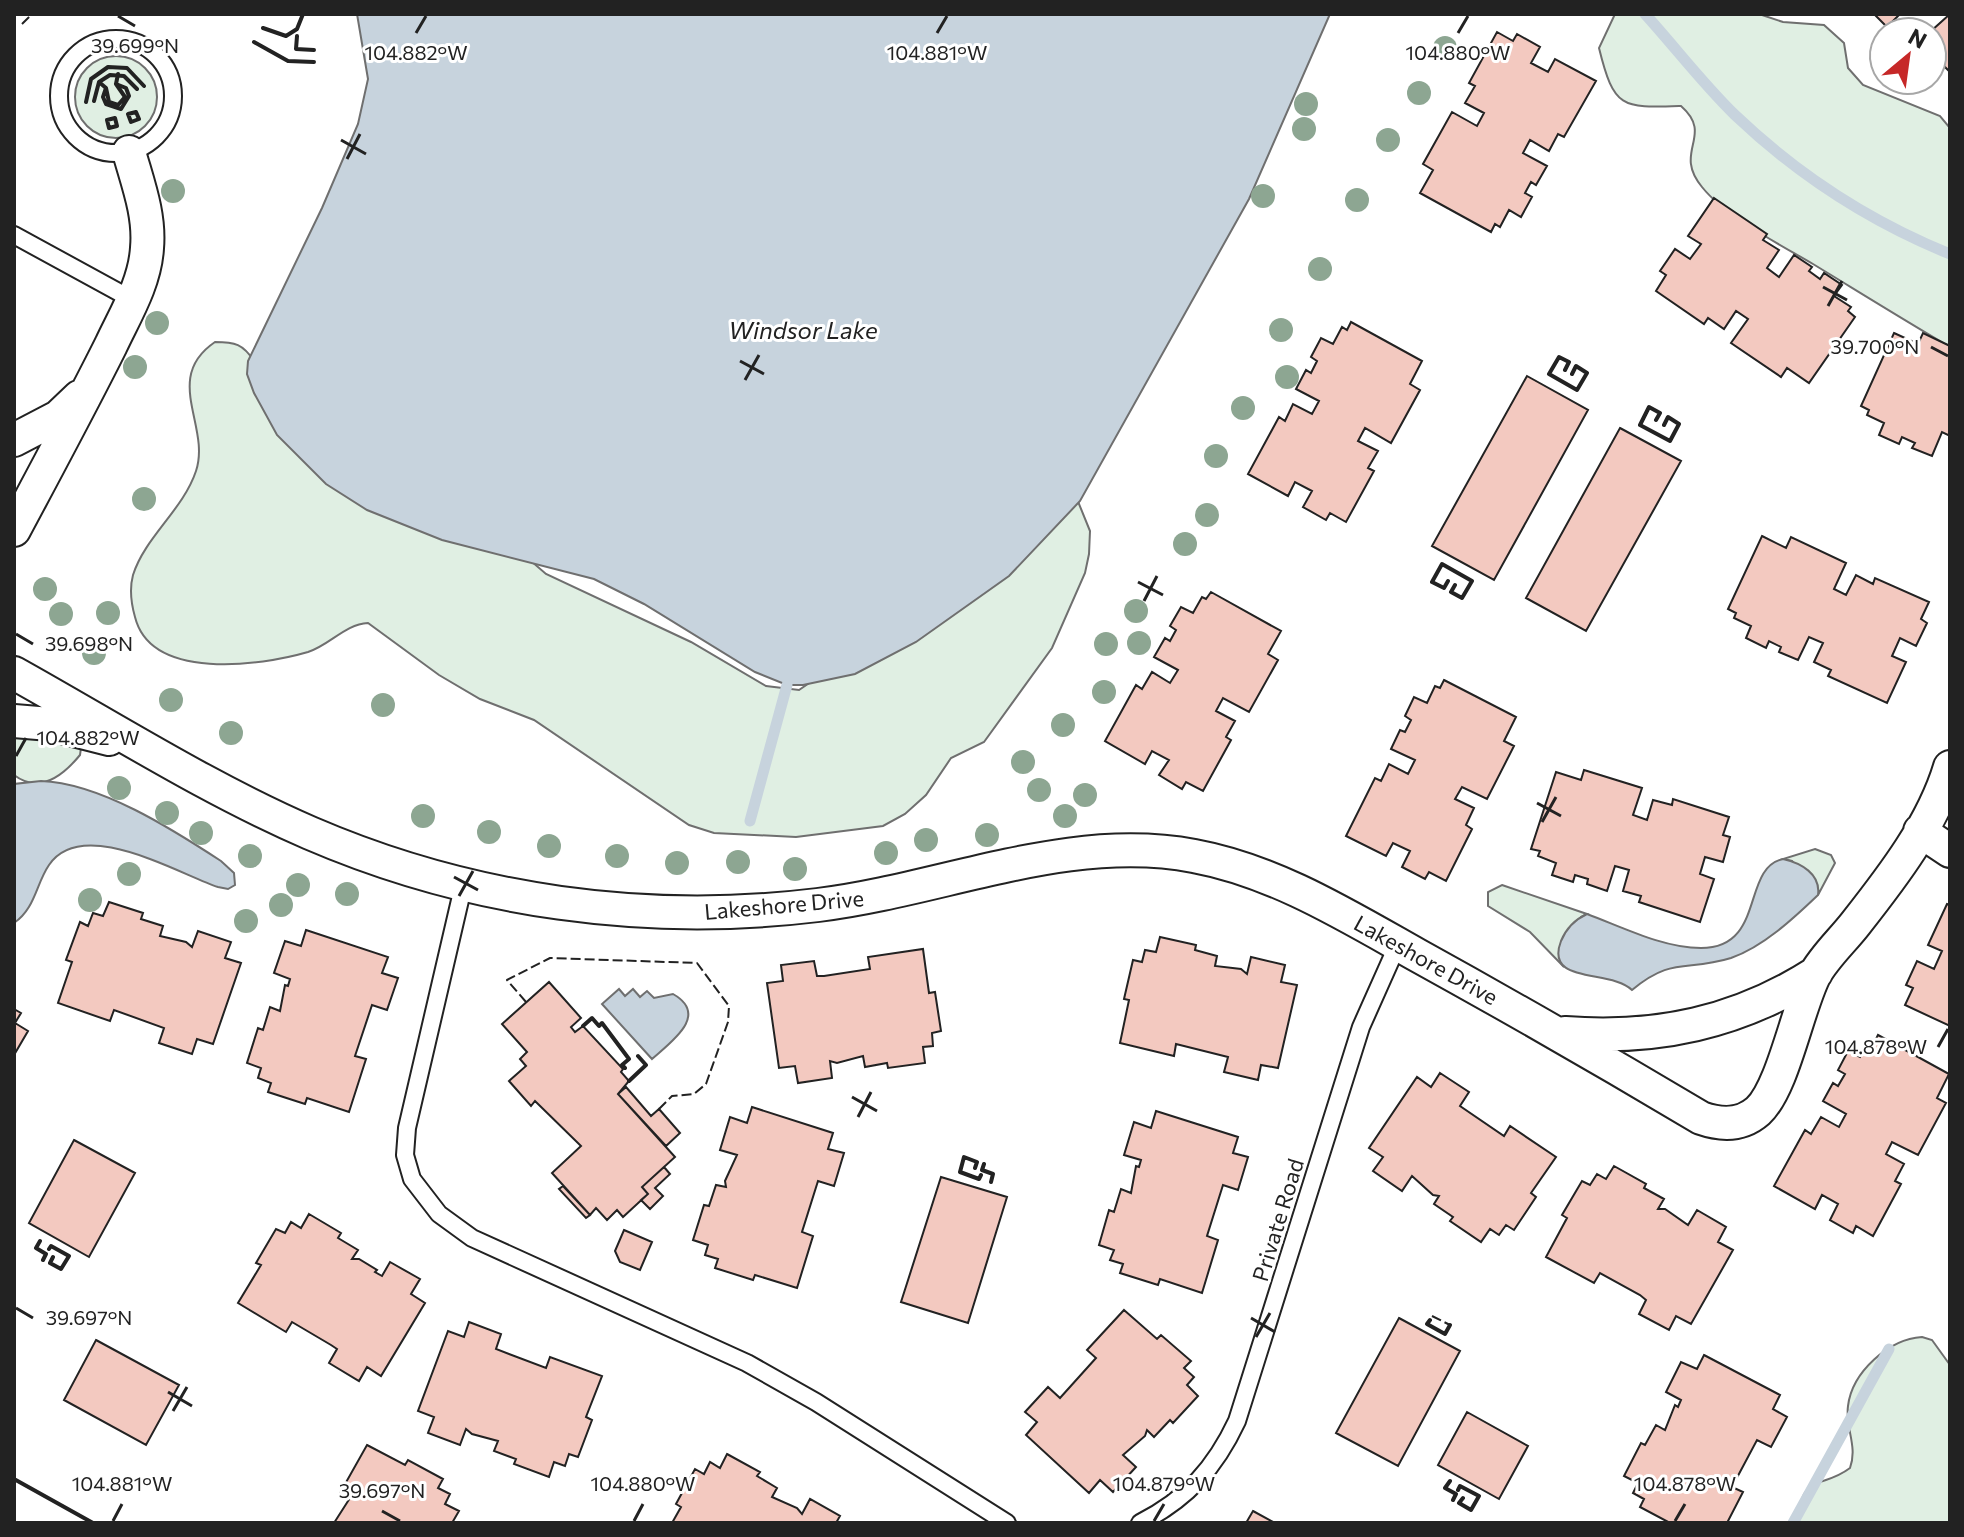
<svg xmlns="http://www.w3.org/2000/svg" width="1964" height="1537" font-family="Commissioner,sans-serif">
<rect width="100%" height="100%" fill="#fff"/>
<path fill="#e0efe3" stroke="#6f6f6f" stroke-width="2" d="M1615,14H1759L1783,22L1824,25L1844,43L1848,68L1863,85L1940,116L1950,128V347C1904,320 1859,292 1813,264C1779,244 1726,217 1702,187C1672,151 1715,136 1681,106C1622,108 1614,109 1599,48Z
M75 97a41 41 0 1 1 82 0a41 41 0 1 1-82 0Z
M215,342C235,342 243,344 254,361L516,548L546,574L691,642L766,686L799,690L1077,499L1090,531L1089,554L1085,573L1052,648L984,742L951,758L926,795L905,814L883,826L796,837L714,833L689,825L534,720L480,699L439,675L368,623C345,624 330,645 308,652C260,666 151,681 135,617C131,603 129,590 133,575C145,537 183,510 196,471C211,426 162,378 215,342Z
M14,723L48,742L73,741L81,748L80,755C62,777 39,794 14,775Z
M1815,849L1831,855L1835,863L1818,895L1819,891L1792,861L1783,859Z
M1502,885L1587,914L1581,917L1559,952L1564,967L1530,932L1488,906V892Z
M1922,1337L1932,1340L1950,1365V1523H1797C1802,1471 1821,1490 1850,1468C1858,1446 1845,1428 1848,1406C1852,1372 1889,1339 1922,1337Z"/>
<path fill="#c7d3dd" stroke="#6f6f6f" stroke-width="2" d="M357,14H1330L1249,199L1080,501L1009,576L916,642L855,674L803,685H787L755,672L644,604L594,579L442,540L367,510L326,484L277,435L254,393L247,374L248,361L322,208L358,124L368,79Z
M41,781C100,783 172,829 221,861L234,873L235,885L228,889L218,887C177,873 82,816 49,865C36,884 35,909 14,923V784Z
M1783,859C1801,863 1821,874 1818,895C1794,918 1763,947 1731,958C1686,972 1673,956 1632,990C1611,969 1544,985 1561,941C1566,929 1576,919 1587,914C1622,927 1663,948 1701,948C1766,948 1741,868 1783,859Z
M619,989L625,996L633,989L640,997L647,991L654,998L673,994C710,1015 671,1042 652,1059L602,1004Z"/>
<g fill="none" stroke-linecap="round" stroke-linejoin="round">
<path stroke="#c7d3dd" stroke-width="11" d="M1645,14C1675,47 1703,84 1735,115C1797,174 1871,222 1950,254
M750,821L787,685
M1793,1523L1889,1349"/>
</g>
<path fill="#f3c9c0" stroke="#222" stroke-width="2" d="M1874,14H1900L1887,27Z
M1950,14V70L1949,71L1932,54L1930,32Z
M1497,32L1513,41L1517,34L1540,47L1531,63L1548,72L1555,59L1596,81L1564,137L1558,134L1549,151L1530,140L1523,153L1547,166L1536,185L1531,182L1525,193L1532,197L1521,217L1509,210L1500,227L1495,224L1491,232L1420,193L1433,170L1423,164L1452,112L1477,126L1484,113L1465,103L1475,86L1469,83Z
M1714,198L1767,234L1763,240L1779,250L1767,268L1779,277L1794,255L1812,267L1809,271L1820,279L1824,273L1842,285L1834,296L1851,307L1848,311L1855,317L1809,383L1787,368L1781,377L1731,343L1748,319L1736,311L1724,329L1708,318L1704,324L1656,291L1666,275L1660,271L1675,249L1690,259L1701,244L1688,236Z
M1351,322L1422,361L1410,384L1420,390L1391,443L1365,428L1358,441L1378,451L1368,468L1374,471L1346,522L1330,513L1326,520L1303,507L1312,491L1295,482L1288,496L1248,474L1279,417L1285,421L1293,404L1312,414L1319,401L1296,389L1306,370L1311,373L1317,361L1311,357L1321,338L1333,344L1342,327L1347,330Z
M1894,333L1918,344L1923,333L1950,346V436L1942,432L1932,456L1912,448L1915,443L1902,437L1899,444L1879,435L1884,423L1867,415L1869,410L1861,406Z
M1527,376L1588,410L1494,580L1432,546Z
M1620,428L1681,461L1586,631L1526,598Z
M1762,536L1786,548L1791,537L1846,563L1834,589L1846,595L1856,575L1873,584L1875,578L1929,602L1921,619L1927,623L1916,646L1900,638L1892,656L1906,662L1887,703L1828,676L1831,670L1814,662L1823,643L1809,637L1798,660L1779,652L1781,647L1769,641L1766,648L1746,638L1751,626L1734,618L1736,613L1728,609Z
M1211,592L1281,631L1268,654L1278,660L1249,712L1223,698L1216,711L1235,721L1226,737L1231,740L1203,791L1186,782L1182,789L1159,775L1169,760L1152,751L1145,764L1105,741L1136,685L1142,689L1152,672L1170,683L1178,670L1154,657L1165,638L1170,641L1176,630L1170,626L1181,607L1193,613L1202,597L1206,599Z
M1444,680L1516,717L1504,741L1514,746L1487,799L1462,787L1455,799L1474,808L1466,825L1472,829L1446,881L1429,872L1425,879L1402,867L1410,851L1393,843L1386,856L1346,836L1375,778L1381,781L1389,764L1408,774L1415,760L1391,749L1400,730L1405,732L1411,720L1405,716L1414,697L1427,703L1435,686L1440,688Z
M1584,770L1642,788L1633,815L1647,820L1653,800L1672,805L1673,799L1729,817L1723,835L1730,837L1723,862L1705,857L1700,874L1714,879L1700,922L1639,902L1641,896L1623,891L1629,870L1615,866L1607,891L1587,884L1588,879L1575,875L1573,882L1552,875L1556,863L1538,856L1540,851L1531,849L1556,772L1581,780Z
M109,902L143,913L141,919L163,926L160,936L186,942L192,947L198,931L231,942L225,958L241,963L213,1044L197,1039L192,1054L159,1043L164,1028L114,1010L110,1021L58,1003L72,962L66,960L80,922L88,926L93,913L103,916Z
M1947,904L1950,905V1026L1905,1005L1913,988L1906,985L1917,961L1934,969L1942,951L1928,945Z
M306,930L388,957L382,973L398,978L387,1010L372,1005L355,1056L366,1059L349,1112L307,1098L305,1104L268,1092L271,1083L258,1078L261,1068L247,1063L258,1028L263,1030L270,1007L280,1011L285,985L288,986L290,979L274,973L285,941L301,946Z
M1160,937L1196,945L1195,950L1217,956L1215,966L1241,969L1247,974L1251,957L1285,965L1281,982L1297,985L1278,1068L1261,1065L1258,1080L1224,1072L1228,1057L1176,1044L1174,1056L1120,1043L1129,1000L1124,999L1133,960L1142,962L1145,950L1156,952Z
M923,949L929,993L935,992L941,1031L932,1033L933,1046L923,1047L925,1063L888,1068L887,1063L865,1067L863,1056L837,1063L830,1061L832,1078L798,1083L795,1066L779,1068L767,983L783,981L781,965L814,961L817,976H824L870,969L868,957Z
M549,982L581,1018L571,1027L575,1032L583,1026L623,1069L621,1072L629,1081L618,1094L675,1157L642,1187L648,1194L623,1217L617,1210L607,1220L596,1208L590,1215L552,1173L581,1146L535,1101L531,1106L509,1081L526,1066L520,1059L527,1052L502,1024Z
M14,1009L21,1013L15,1023L28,1031L14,1055Z
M1878,1035L1949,1074L1937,1098L1946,1103L1918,1155L1892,1142L1886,1154L1904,1164L1895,1181L1901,1184L1873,1236L1856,1226L1853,1233L1830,1220L1838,1204L1822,1195L1815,1209L1774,1186L1805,1130L1811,1134L1821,1117L1839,1127L1846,1114L1823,1101L1833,1083L1838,1086L1845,1074L1838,1070L1848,1051L1860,1057L1870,1040L1874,1043Z
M1440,1073L1469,1092L1460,1106L1504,1136L1510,1126L1556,1157L1531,1193L1536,1197L1514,1230L1506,1225L1499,1235L1490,1229L1481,1242L1450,1221L1453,1217L1434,1204L1439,1196L1433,1195L1412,1176L1402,1191L1373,1171L1383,1157L1369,1148L1417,1077L1431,1087Z
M626,1087L651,1116L659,1109L680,1133L666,1146L618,1094Z
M752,1107L833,1133L828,1149L844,1153L834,1186L818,1181L802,1232L813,1236L797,1288L755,1275L753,1280L715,1268L718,1259L705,1255L708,1245L693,1240L704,1205L709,1206L716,1185L726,1187L725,1181L737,1155L720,1150L730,1117L747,1123Z
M1156,1111L1238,1137L1233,1153L1248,1157L1238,1190L1223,1185L1207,1236L1218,1240L1202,1293L1160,1279L1158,1285L1120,1273L1123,1264L1110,1260L1114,1250L1099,1245L1109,1210L1114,1212L1121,1189L1131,1193L1136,1166L1139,1167L1141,1160L1124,1155L1134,1122L1151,1128Z
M74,1140L135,1173L89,1257L29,1223Z
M1614,1166L1646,1184L1644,1188L1664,1199L1658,1209H1665L1688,1225L1697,1210L1726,1227L1718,1242L1733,1250L1691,1324L1676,1316L1669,1330L1639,1314L1646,1300L1640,1295L1600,1273L1594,1283L1546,1257L1567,1218L1562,1215L1582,1181L1590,1185L1597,1174L1606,1179Z
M664,1167L670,1174L655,1188L663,1196L650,1209L641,1200L648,1194L642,1187Z
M941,1177L1007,1197L968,1323L901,1302Z
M563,1186L590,1215L586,1218L559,1189Z
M309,1214L341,1233L338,1238L358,1250L352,1259H359L377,1270L375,1272L382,1276L390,1262L420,1279L411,1294L425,1303L381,1376L367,1367L359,1381L329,1363L337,1349L331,1345L292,1322L286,1332L238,1303L261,1265L256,1263L276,1229L285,1233L291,1222L301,1228Z
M624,1230L652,1242L640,1270L620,1262L615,1251Z
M1124,1310L1157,1339L1161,1335L1191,1361L1184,1368L1194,1377L1187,1385L1198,1396L1173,1423L1170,1420L1154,1437L1147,1430L1145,1436L1123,1455L1136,1467L1113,1492L1100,1480L1089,1493L1026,1435L1037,1422L1025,1412L1048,1387L1060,1398L1096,1358L1087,1350Z
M1399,1318L1460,1351L1398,1466L1336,1433Z
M469,1322L501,1334L496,1349L546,1368L550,1357L602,1376L586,1417L592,1420L578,1457L569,1454L565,1466L554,1462L549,1477L514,1464L516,1459L494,1451L498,1441L472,1434L466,1429L460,1445L428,1433L434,1417L418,1411L448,1331L464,1337Z
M96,1340L179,1385L146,1445L64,1400Z
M1704,1355L1780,1395L1773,1409L1787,1417L1771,1447L1757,1440L1732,1487L1743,1492L1727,1523H1670L1640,1507L1644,1499L1633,1493L1638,1483L1624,1476L1641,1443L1645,1445L1656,1425L1665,1430L1675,1405L1678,1407L1681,1400L1666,1392L1681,1362L1697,1369Z
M1467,1412L1528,1446L1499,1499L1438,1465Z
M367,1445L405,1465L408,1460L443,1479L438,1488L450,1494L445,1504L459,1511L452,1523H334L350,1498L340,1493Z
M727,1454L760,1472L757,1476L777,1488L772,1497L797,1508L802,1514L810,1499L840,1516L836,1523H672L681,1507L676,1504L695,1469L704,1474L710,1462L720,1468Z
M1253,1511L1275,1523H1246Z"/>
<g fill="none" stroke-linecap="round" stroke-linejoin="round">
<defs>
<path id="service" d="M59 96a57 57 0 1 1 114 0a57 57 0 1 1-114 0Z
M14,235L133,300
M464,883L407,1128L405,1155L412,1179L439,1214L472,1238L747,1363L816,1402L1007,1523
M1140,1523C1187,1499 1215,1468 1237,1421L1361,1027L1398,944"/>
<path id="minor" d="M14,440L58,417L79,397
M14,530C47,468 80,407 111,345C125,315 145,283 147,248C150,215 138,184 129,152
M14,673C111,727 208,789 310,833C470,902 646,926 818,905C942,890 1068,832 1194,856C1275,871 1346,915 1417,955C1513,1008 1607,1062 1701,1118C1721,1125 1741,1126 1758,1111C1783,1088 1797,1010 1814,976C1824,957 1843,940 1856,923C1893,876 1933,824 1950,767
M14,721L50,724L109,739
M1920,831L1950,851
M1565,1033C1656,1040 1738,1023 1816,973"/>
</defs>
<use href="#service" stroke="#222" stroke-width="20"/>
<use href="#minor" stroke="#222" stroke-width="36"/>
<use href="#service" stroke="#fff" stroke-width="16"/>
<use href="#minor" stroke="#fff" stroke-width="32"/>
<path stroke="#222" stroke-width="2" stroke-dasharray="10 4" stroke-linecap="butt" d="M22,24L32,14
M526,1002L507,980L550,958L697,963L729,1006L728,1022L706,1084L694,1094L672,1096L659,1109
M1432,1316L1450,1325"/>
<path stroke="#222" stroke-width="4" d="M263,28L286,36L297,29L303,14
M297,36L296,49L314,50
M254,42L288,61L314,62
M99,82L106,88L103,97L106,104L121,109L129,96L126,88L116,84L118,74
M106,88L109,102L118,105L125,97L116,84
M94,101L99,82L110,75L124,76L137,89
M86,102L91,79L108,67L127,68L144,86
M136,112L139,119L131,122L128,114Z
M115,118L117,126L109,128L107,120Z
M1565,370L1569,362L1559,357L1549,374L1577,390L1587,373L1576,366L1572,374
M1656,420L1660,413L1649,407L1640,425L1670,441L1679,424L1668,417L1664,425
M1448,581L1444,588L1432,582L1442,564L1472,581L1462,598L1451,592L1455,585
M583,1026L592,1018L599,1026L602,1023L629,1059L622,1065L625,1068
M629,1081L646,1065L638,1056
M984,1164L982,1170L993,1174L991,1182
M975,1168L977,1162L964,1157L960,1172L979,1179L981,1175
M40,1241L36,1248L46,1254L43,1260
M49,1249L51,1246L69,1256L61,1269L50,1263L53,1257
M1430,1320L1427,1324L1445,1334L1450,1325
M14,1479L93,1523
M1450,1481L1445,1488L1456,1494L1453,1500
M1458,1490L1460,1486L1479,1496L1471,1510L1459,1503L1463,1498"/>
</g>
<g fill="#8da692">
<circle cx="1445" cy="48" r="12"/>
<circle cx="1419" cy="93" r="12"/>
<circle cx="1306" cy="104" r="12"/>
<circle cx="1304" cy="129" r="12"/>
<circle cx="1388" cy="140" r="12"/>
<circle cx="173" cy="191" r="12"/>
<circle cx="1263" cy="196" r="12"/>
<circle cx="1357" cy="200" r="12"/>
<circle cx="1320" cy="269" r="12"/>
<circle cx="157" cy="323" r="12"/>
<circle cx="1281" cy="330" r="12"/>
<circle cx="135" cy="367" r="12"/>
<circle cx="1287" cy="377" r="12"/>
<circle cx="1243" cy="408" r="12"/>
<circle cx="1216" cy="456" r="12"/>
<circle cx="144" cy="499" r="12"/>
<circle cx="1207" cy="515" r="12"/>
<circle cx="1185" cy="544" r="12"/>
<circle cx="45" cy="589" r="12"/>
<circle cx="1136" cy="611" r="12"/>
<circle cx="108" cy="613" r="12"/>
<circle cx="61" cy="614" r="12"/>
<circle cx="1139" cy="643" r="12"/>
<circle cx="1106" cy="644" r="12"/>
<circle cx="94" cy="653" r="12"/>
<circle cx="1104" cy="692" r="12"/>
<circle cx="171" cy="700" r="12"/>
<circle cx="383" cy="705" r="12"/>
<circle cx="1063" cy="725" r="12"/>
<circle cx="231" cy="733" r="12"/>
<circle cx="1023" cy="762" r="12"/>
<circle cx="119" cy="788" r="12"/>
<circle cx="1039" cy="790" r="12"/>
<circle cx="1085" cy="795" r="12"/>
<circle cx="167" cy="813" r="12"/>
<circle cx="423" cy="816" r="12"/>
<circle cx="1065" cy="816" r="12"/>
<circle cx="489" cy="832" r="12"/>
<circle cx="201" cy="833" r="12"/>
<circle cx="987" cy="835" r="12"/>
<circle cx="926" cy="840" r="12"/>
<circle cx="549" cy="846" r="12"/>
<circle cx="886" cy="853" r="12"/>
<circle cx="250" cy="856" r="12"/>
<circle cx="617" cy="856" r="12"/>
<circle cx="738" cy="862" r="12"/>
<circle cx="677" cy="863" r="12"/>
<circle cx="795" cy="869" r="12"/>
<circle cx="129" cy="874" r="12"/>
<circle cx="298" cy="885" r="12"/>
<circle cx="347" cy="894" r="12"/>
<circle cx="90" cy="900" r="12"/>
<circle cx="281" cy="905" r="12"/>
<circle cx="246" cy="921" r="12"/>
</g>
<path fill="none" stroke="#222" stroke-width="3" d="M118,16L135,26M416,33L426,16M937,33L947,16M1458,33L1468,16M341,140L366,154M347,159L360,134M1823,287L1847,300M1828,306L1842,281M1931,347L1948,356M740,361L764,374M745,380L759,355M1138,582L1163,595M1144,601L1157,576M16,634L33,644M16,756L26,738M1537,803L1561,816M1542,822L1556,797M454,877L478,890M459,896L473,871M1938,1047L1948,1029M852,1097L877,1111M858,1117L871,1092M16,1308L33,1318M1251,1318L1275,1332M1256,1337L1270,1313M168,1392L192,1406M173,1411L187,1387M382,1511L400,1521M113,1521L122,1504M634,1521L643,1504M1154,1521L1164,1504M1675,1521L1685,1504"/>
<g text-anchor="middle" stroke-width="6" stroke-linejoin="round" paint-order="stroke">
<g font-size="22" fill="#222" stroke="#fff">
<text transform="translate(784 905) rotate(-5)" y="8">Lakeshore Drive</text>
<text transform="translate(1426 960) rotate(29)" y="8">Lakeshore Drive</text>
<text transform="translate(1278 1220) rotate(-73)" y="8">Private Road</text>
</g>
<g font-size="24" font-style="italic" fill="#222" stroke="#fff">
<text x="803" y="339">Windsor Lake</text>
</g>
</g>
<g font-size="20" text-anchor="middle" fill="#222" stroke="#fff" stroke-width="6" stroke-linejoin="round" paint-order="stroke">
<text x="135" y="53">39.699°N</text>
<text x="416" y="60">104.882°W</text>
<text x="937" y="60">104.881°W</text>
<text x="1458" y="60">104.880°W</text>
<text x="1875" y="354">39.700°N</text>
<text x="89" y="651">39.698°N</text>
<text x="88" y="745">104.882°W</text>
<text x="1876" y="1054">104.878°W</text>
<text x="89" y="1325">39.697°N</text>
<text x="122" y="1491">104.881°W</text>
<text x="643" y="1491">104.880°W</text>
<text x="1164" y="1491">104.879°W</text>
<text x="1685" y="1491">104.878°W</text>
<text x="382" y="1498">39.697°N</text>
</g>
<rect width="1964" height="1537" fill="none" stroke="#222222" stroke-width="32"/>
<g transform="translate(1908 56) rotate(29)"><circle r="38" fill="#ffffff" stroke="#a7a7a7" stroke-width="2"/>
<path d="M0-6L14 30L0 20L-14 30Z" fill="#c62828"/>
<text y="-12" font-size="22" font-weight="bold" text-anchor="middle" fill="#222222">N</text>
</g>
</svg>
